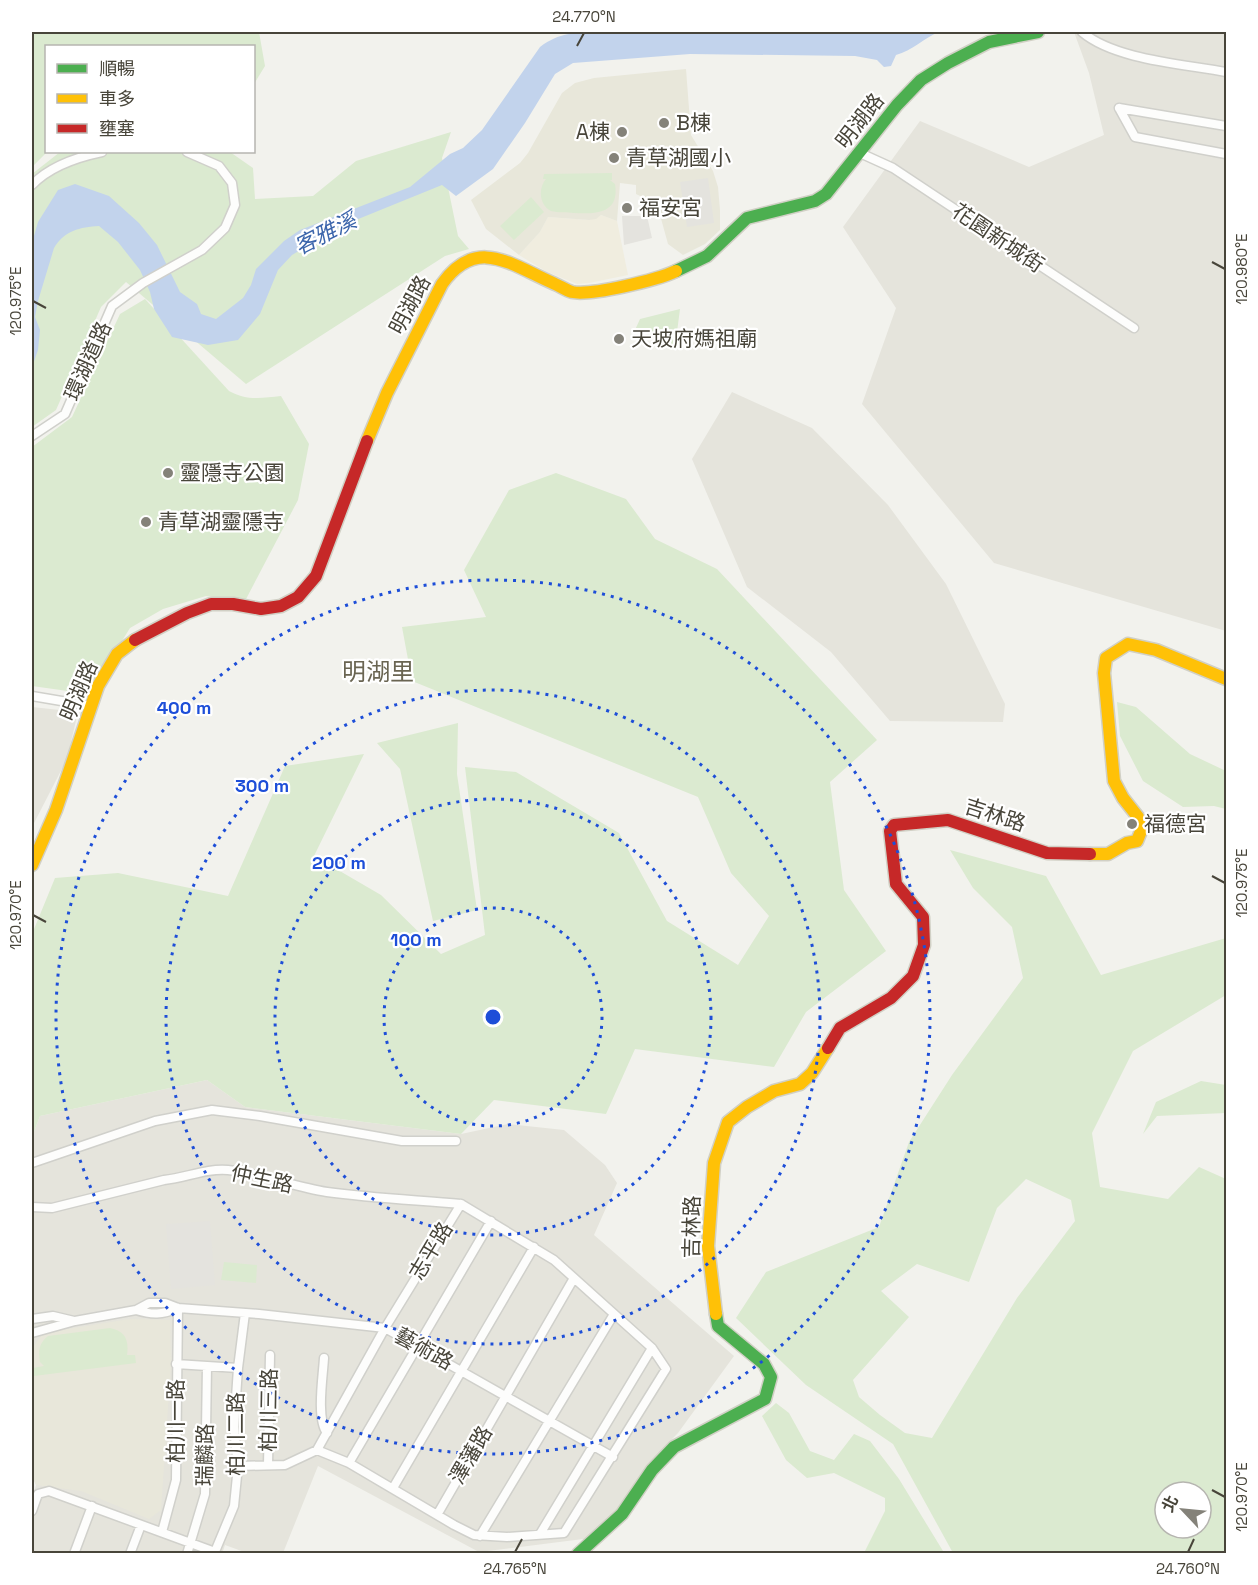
<svg xmlns="http://www.w3.org/2000/svg" width="1258" height="1585" font-family="'Space Grotesk','Noto Sans TC',sans-serif">
<rect width="100%" height="100%" fill="#f2f2ed"/>
<path fill="#e5e4dc" d="M1074,32H1226V631L994,563L862,404L896,308L843,227L920,121L1029,167L1104,135L1089,73Z
M732,392L812,428L888,505L946,584L1005,704L1003,722L890,721L831,652L747,587L692,459Z
M32,707L78,712L67,759L32,827Z
M207,1080L245,1107L461,1134L508,1124L564,1130L605,1165L617,1183L594,1235L734,1356L678,1433L648,1464L617,1510L591,1538L479,1552L318,1466L283,1553H247L225,1545L222,1554L32,1553V1499L36,1485L32,1476V1358L34,1347L32,1344V1137L40,1116Z"/>
<path fill="#f0eddf" d="M601,215L617,221L628,275L589,283L577,284L547,272L519,255L540,232L548,217L589,220Z"/>
<path fill="#e8e7da" d="M686,69L691,135L713,171L718,187L720,210V230L705,244L683,255L668,244L657,204L636,194V185L620,183L617,221L601,215L596,219L589,220L548,217L540,232L519,255L486,229L471,200L520,163L528,153L562,93L575,83L594,78Z
M130,1319L170,1320L171,1363L161,1510L149,1519L81,1491L36,1485L32,1476V1358L34,1346L43,1333Z"/>
<path fill="#dbead0" fill-rule="evenodd" d="M32,32H259L265,66L254,84V46H46L47,152L32,167Z
M451,132L442,158L458,236L469,249L445,256L246,384L126,282L101,307L56,410L32,427V174L60,152H230L253,168L255,199L313,196L356,161Z
M612,173V180H610L615,184C620,214 595,214 574,213C567,212 558,213 551,211C539,205 538,188 546,179H543L544,174Z
M531,197L544,212L514,240L500,226Z
M145,299L229,391C247,401 262,398 281,396L309,444L298,500L245,601L206,596L163,609L130,628L89,694L32,686V447L72,417L120,314Z
M680,309L677,332L673,345L635,330L640,319Z
M556,473L626,499L655,539L717,569L877,740L830,782L844,890L886,951L806,1012L774,1067L635,1049L606,1114L494,1100L461,1134L245,1107L207,1080L40,1116L32,1137V934L55,878L118,873L228,896L285,766L364,754L314,856L381,895L441,954L485,935L465,767L516,772L619,833L667,921L738,965L769,916L731,873L698,797L412,681L402,627L486,617L464,570L509,490Z
M1117,702L1136,707L1190,754L1226,771V809L1214,806L1183,807L1143,781L1120,736Z
M458,723L457,774L477,910L433,921L400,769L377,743Z
M950,850L1046,876L1101,975L1226,938V995L1133,1051L1092,1133L1100,1187L1168,1199L1199,1167L1226,1179V1553H953L893,1444L806,1385L736,1318L766,1272L879,1227L909,1142L952,1075L1023,978L1012,927L973,888ZM1026,1179L1071,1200L1075,1221L1017,1298L932,1438L905,1433L880,1415L859,1397L853,1380L909,1317L881,1291L917,1264L969,1282L997,1208ZM1165,1492H1201V1528H1165Z
M1201,1081L1226,1085V1113L1157,1116L1143,1134L1156,1102Z
M224,1262L257,1265L256,1283L221,1280Z
M110,1328C126,1331 129,1341 127,1355H135L136,1363L34,1376L33,1368L44,1366L40,1362C38,1351 39,1343 48,1336Z
M776,1403L789,1413L810,1451L834,1460L854,1434L870,1441L899,1479L943,1551L942,1553H864L885,1511V1498L834,1473L807,1478L786,1460L762,1416Z"/>
<path fill="#e4e3de" d="M708,178L714,223L687,227L680,182Z
M622,216H647L652,238L624,245Z
M210,1221L215,1285L171,1289L166,1224Z"/>
<path fill="#c2d3ec" d="M598,32H939C924,38 912,51 896,55L891,66L884,67L877,60L855,56L690,54L573,63L555,74L525,123L493,169L456,196L442,185L341,226L292,255L278,270L260,314L238,340L208,345L172,337L154,309L150,292L140,270L118,242L99,226C80,227 64,231 54,248L38,301L35,317L40,330L38,350L32,367V243L38,222L58,190L75,184L109,196L139,223L157,245L180,292L197,304L201,314L216,319L243,298L251,285L256,269L284,241L300,230L410,187L450,154L463,148L482,130L540,47C560,32 574,33 598,32Z"/>
<g fill="none" stroke-linecap="round" stroke-linejoin="round">
<defs>
<path id="street" d="M1082,32C1115,60 1184,64 1226,72
M1119,108L1135,137L1226,154
M1119,108L1226,126
M860,153L893,168L1134,328
M32,185C49,167 78,157 102,152
M32,436L65,414L112,306L143,283L202,250L225,228L235,205L232,183L219,166L187,152
M32,696L91,706
M32,1163L155,1121L212,1110L260,1116L402,1141H456
M461,1204L554,1260L652,1348L666,1369L564,1533L507,1537L474,1535L454,1525L349,1463L317,1450L385,1328Z
M32,1207L52,1208L164,1180C186,1178 206,1168 228,1170C261,1173 294,1187 327,1192C371,1198 416,1200 461,1204
M136,1310C152,1315 162,1315 178,1308
M32,1319L53,1316L74,1321
M32,1333L75,1321L136,1310L149,1303H165L178,1308L259,1314L385,1328L613,1457
M324,1358C323,1376 316,1419 327,1433
M176,1364L238,1368
M349,1463L491,1221
M268,1465L270,1355
M238,1466L285,1465L317,1450
M393,1488L534,1247
M32,1511L38,1494L49,1491L215,1552
M437,1515L574,1278
M162,1532L176,1480L178,1308
M540,1534L652,1348
M480,1536L614,1314
M74,1554L92,1506
M130,1554L141,1525
M187,1554L205,1494L207,1366
M214,1554L234,1506L238,1466L234,1427L238,1368L245,1313"/>
<path id="fast" d="M676,271L707,256L747,218L815,201L826,194L897,105L921,80L948,63L989,42L1038,32
M578,1554L622,1514L652,1470L674,1447L765,1399L771,1377L764,1364L718,1326L716,1314"/>
<path id="slow" d="M367,441L387,393L442,284C477,235 511,265 555,284C560,286 566,290 572,292C591,296 657,280 676,271
M1090,854H1108L1127,843L1137,841L1141,831L1138,817L1123,798L1114,781L1104,673L1106,658L1128,644L1156,650L1226,679
M32,865L56,810L98,686L117,654L135,640
M716,1314L708,1246L714,1163L728,1122L747,1107L774,1091L800,1084L812,1073L828,1048"/>
<path id="jam" d="M135,640L187,613L211,604H233L261,609L281,606L298,597L316,576L367,441
M828,1048L840,1028L891,998L913,976L924,945L923,917L896,884L890,831L894,825L948,820L1047,853L1090,854"/>
</defs>
<use href="#street" stroke="#d0d0cb" stroke-width="11"/>
<use href="#fast" stroke="#d1d0c5" stroke-width="15"/>
<use href="#slow" stroke="#d1d0c5" stroke-width="15"/>
<use href="#jam" stroke="#d1d0c5" stroke-width="15"/>
<use href="#street" stroke="#fdfdfc" stroke-width="8"/>
<use href="#fast" stroke="#4caf50" stroke-width="12"/>
<use href="#slow" stroke="#ffc107" stroke-width="12"/>
<use href="#jam" stroke="#c62828" stroke-width="12"/>
</g>
<path fill="none" stroke="#48453a" stroke-width="2" d="M577,46L584,33M1212,262L1225,269M33,301L46,308M1212,876L1225,883M33,915L46,922M1212,1490L1225,1497M515,1552L522,1539M1188,1552L1194,1539"/>
<g fill="none" stroke="#1d4ed8" stroke-width="3" stroke-dasharray="3 6">
<circle cx="493" cy="1017" r="109"/>
<circle cx="493" cy="1017" r="218"/>
<circle cx="493" cy="1017" r="327"/>
<circle cx="493" cy="1017" r="437"/>
</g>
<g fill="#848279" stroke="#fff" stroke-width="2">
<circle cx="664" cy="123" r="6"/>
<circle cx="622" cy="132" r="6"/>
<circle cx="614" cy="158" r="6"/>
<circle cx="627" cy="208" r="6"/>
<circle cx="619" cy="339" r="6"/>
<circle cx="168" cy="473" r="6"/>
<circle cx="146" cy="522" r="6"/>
<circle cx="1132" cy="824" r="6"/>
</g>
<g text-anchor="middle" stroke-width="4.5" stroke-linejoin="round" paint-order="stroke">
<g font-size="21" fill="#48453a" stroke="#fff">
<text transform="translate(860 121) rotate(-52)" y="7">明湖路</text>
<text transform="translate(998 238) rotate(34)" y="7">花園新城街</text>
<text transform="translate(410 305) rotate(-62)" y="7">明湖路</text>
<text transform="translate(88 361) rotate(-66)" y="7">環湖道路</text>
<text transform="translate(79 691) rotate(-67)" y="7">明湖路</text>
<text transform="translate(995 815) rotate(18)" y="7">吉林路</text>
<text transform="translate(262 1179) rotate(12)" y="7">仲生路</text>
<text transform="translate(692 1227) rotate(-89)" y="7">吉林路</text>
<text transform="translate(431 1251) rotate(-59)" y="7">志平路</text>
<text transform="translate(424 1349) rotate(29)" y="7">藝術路</text>
<text transform="translate(269 1410) rotate(-89)" y="7">柏川三路</text>
<text transform="translate(176 1421) rotate(-90)" y="7">柏川一路</text>
<text transform="translate(236 1434) rotate(-90)" y="7">柏川二路</text>
<text transform="translate(205 1455) rotate(-89)" y="7">瑞麟路</text>
<text transform="translate(471 1455) rotate(-60)" y="7">澤藩路</text>
</g>
<g font-size="21" fill="#48453a" stroke="#fff" text-anchor="start">
<text x="676" y="130">B棟</text>
<text x="610" y="139" text-anchor="end">A棟</text>
<text x="626" y="165">青草湖國小</text>
<text x="639" y="215">福安宮</text>
<text x="631" y="346">天坡府媽祖廟</text>
<text x="180" y="480">靈隱寺公園</text>
<text x="158" y="529">青草湖靈隱寺</text>
<text x="1144" y="831">福德宮</text>
</g>
<g font-size="22" font-style="italic" fill="#3b65ab" stroke="#fff">
<text transform="translate(325 233) rotate(-27)" y="8">客雅溪</text>
</g>
<g font-size="24" fill="#6a6552" stroke="#fff">
<text x="378" y="680">明湖里</text>
</g>
</g>
<circle cx="493" cy="1017" r="9" fill="#1d4ed8" stroke="#fff" stroke-width="3"/>
<g font-size="18" text-anchor="middle" font-weight="bold" fill="#1d4ed8" stroke="#fff" stroke-width="4.5" stroke-linejoin="round" paint-order="stroke">
<text x="184" y="714">400 m</text>
<text x="262" y="792">300 m</text>
<text x="339" y="869">200 m</text>
<text x="416" y="946">100 m</text>
</g>
<rect width="1258" height="1585" fill="none" stroke="#ffffff" stroke-width="66"/>
<rect x="45" y="45" width="210" height="108" fill="#ffffff" stroke="#b6b5b0" stroke-width="1.5"/>
<rect x="57" y="64" width="30" height="9" fill="#4caf50" stroke="#b6b5b0" stroke-width="1.5"/>
<text x="99" y="75" font-size="18" fill="#48453a">順暢</text>
<rect x="57" y="94" width="30" height="9" fill="#ffc107" stroke="#b6b5b0" stroke-width="1.5"/>
<text x="99" y="105" font-size="18" fill="#48453a">車多</text>
<rect x="57" y="124" width="30" height="9" fill="#c62828" stroke="#b6b5b0" stroke-width="1.5"/>
<text x="99" y="135" font-size="18" fill="#48453a">壅塞</text>
<g transform="translate(1183 1510) rotate(296)"><circle r="28" fill="#ffffff" stroke="#b6b5b0" stroke-width="1.5"/>
<path d="M0-4.5L10 22L0 15L-10 22Z" fill="#848279"/>
<text y="-9" font-size="16" font-weight="bold" text-anchor="middle" fill="#48453a">北</text>
</g>
<rect x="33" y="33" width="1192" height="1519" fill="none" stroke="#48453a" stroke-width="2"/>
<g font-size="15" text-anchor="middle" fill="#48453a">
<text x="584" y="22">24.770°N</text>
<text transform="translate(1242 269) rotate(-90)" y="5">120.980°E</text>
<text transform="translate(16 301) rotate(-90)" y="5">120.975°E</text>
<text transform="translate(1242 883) rotate(-90)" y="5">120.975°E</text>
<text transform="translate(16 915) rotate(-90)" y="5">120.970°E</text>
<text transform="translate(1242 1497) rotate(-90)" y="5">120.970°E</text>
<text x="515" y="1574">24.765°N</text>
<text x="1188" y="1574">24.760°N</text>
</g>
</svg>
